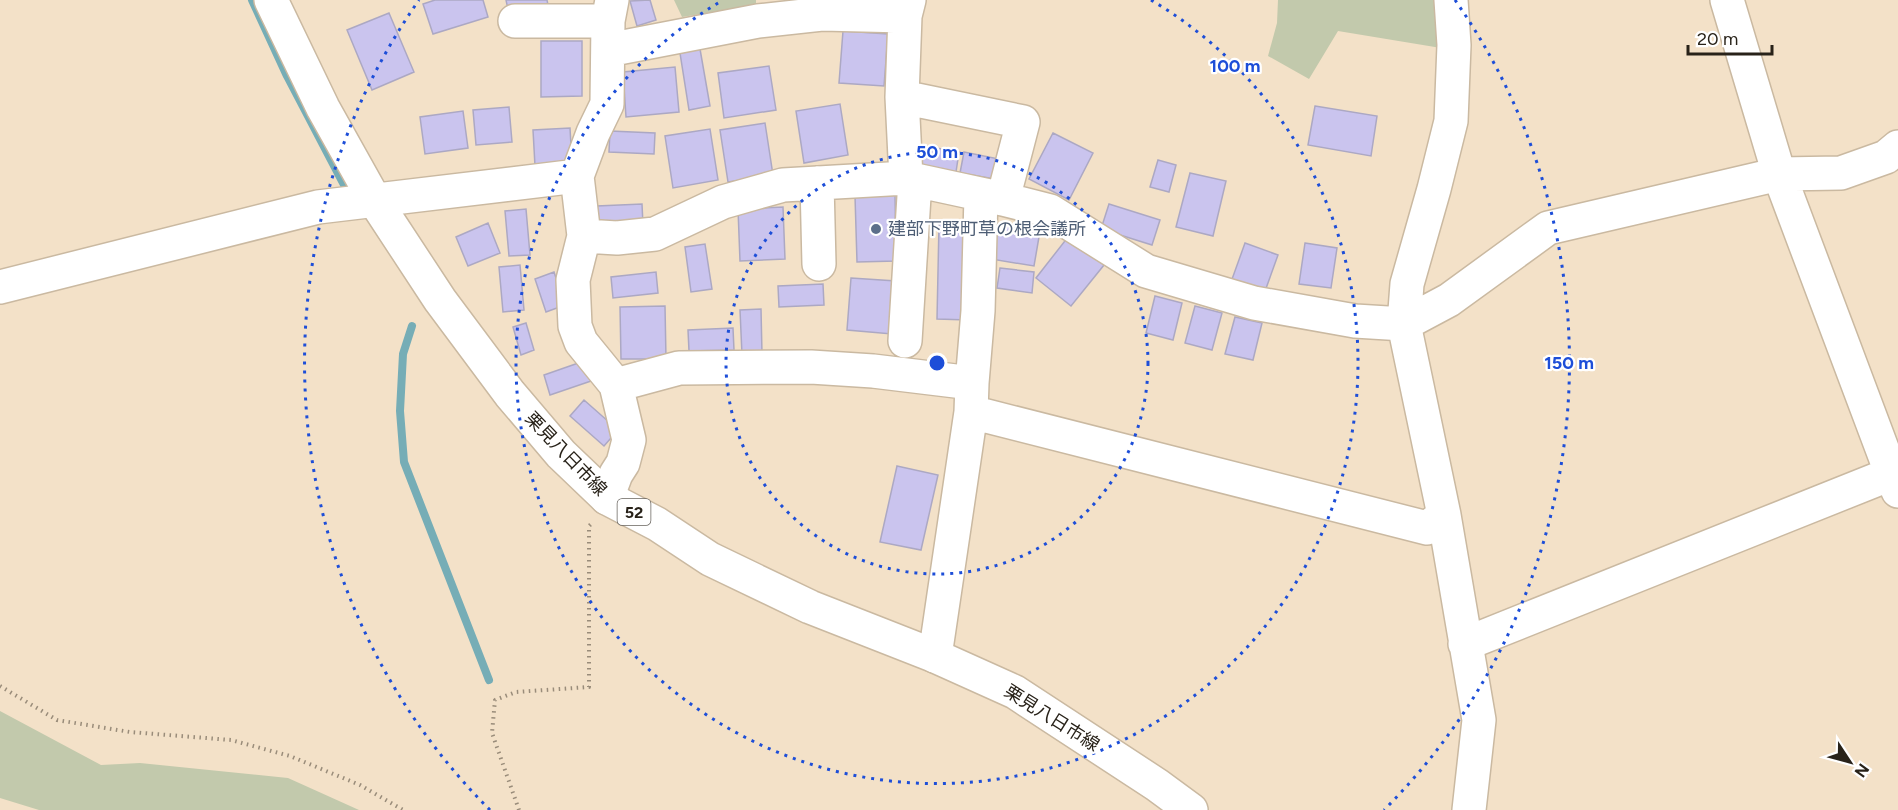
<svg xmlns="http://www.w3.org/2000/svg" width="1898" height="810" font-family="Figtree,'Noto Sans JP',sans-serif">
<rect width="100%" height="100%" fill="#f3e1c8"/>
<path fill="#c2c9ac" d="M674,0H756V5L682,17Z
M1278,0H1437L1441,48L1338,31L1309,79L1268,56L1277,23Z
M0,711L101,765L140,763L288,778L359,810H39L0,798Z"/>
<g fill="none" stroke-linecap="round" stroke-linejoin="round">
<path stroke="#76adb6" stroke-width="8" d="M252,0L287,76L344,185
M412,326L403,354L400,411L404,462L489,680"/>
</g>
<path fill="#cac4ee" stroke="#aca8c3" stroke-width="1.5" d="M435,0H483L488,17L433,34L423,4Z
M506,0H547L548,5L509,14Z
M650,0L656,20L637,26L630,1Z
M389,13L414,72L372,90L347,30Z
M843,31L888,34L884,86L839,83Z
M541,41H582V96L541,97Z
M700,49L710,106L689,110L680,53Z
M769,66L776,110L724,118L718,73Z
M675,67L679,112L626,117L623,72Z
M840,104L848,155L804,163L796,111Z
M1315,106L1377,116L1371,156L1308,145Z
M509,107L512,142L476,145L473,110Z
M463,111L468,148L425,154L420,117Z
M765,123L773,175L728,182L720,130Z
M570,128L572,164L535,166L533,130Z
M710,129L718,180L673,188L665,136Z
M610,131L655,133L654,154L609,152Z
M1053,133L1093,153L1069,200L1029,179Z
M925,146L959,152L956,172L921,166Z
M964,152L999,159L995,179L960,173Z
M1158,160L1176,165L1169,192L1150,187Z
M1190,173L1226,181L1213,236L1176,227Z
M895,195L896,261L857,262L855,196Z
M642,204L643,225L598,227L597,206Z
M1109,204L1160,220L1152,245L1101,229Z
M783,207L785,259L740,261L738,209Z
M526,209L530,255L509,256L505,211Z
M488,223L500,253L468,266L456,237Z
M939,224L970,225L968,320L937,319Z
M997,224L1040,231L1034,266L991,259Z
M1068,237L1104,265L1071,306L1036,278Z
M1245,243L1278,255L1264,294L1231,282Z
M1305,243L1337,248L1331,288L1299,284Z
M705,244L712,289L691,292L685,247Z
M520,265L524,310L503,312L499,267Z
M1000,268L1034,272L1032,293L997,288Z
M554,272L565,305L546,312L535,279Z
M656,272L658,293L613,298L611,277Z
M851,278L896,281L892,334L847,330Z
M823,284L824,305L779,307L778,286Z
M1155,296L1182,303L1173,340L1146,333Z
M665,306L666,359H621L620,307Z
M1195,306L1222,313L1212,350L1185,343Z
M761,309L762,354L742,355L740,310Z
M1235,317L1262,323L1253,360L1225,354Z
M526,323L534,350L521,355L513,327Z
M733,328L734,350L689,351L688,330Z
M587,360L594,380L550,395L544,375Z
M584,400L618,430L604,446L570,416Z
M897,466L938,475L921,550L880,542Z"/>
<g fill="none" stroke-linecap="round" stroke-linejoin="round">
<defs>
<path id="minor" d="M1451,0L1454,45L1451,121L1434,189L1407,284L1404,324L1444,515L1479,720L1469,810
M1727,0L1779,174L1898,491
M515,21H608
M608,50L758,21L822,14L905,16
M902,97L1023,122L1003,199
M577,176L584,236L617,238L655,234L723,202L783,185L906,178L1003,199L1050,211L1146,271L1254,303L1355,321L1404,324L1449,300L1548,228L1779,174L1841,173L1886,157L1898,147
M906,178L902,97L905,16L909,0
M817,183L819,264
M584,236L573,280L575,326L581,342L616,385L629,440L623,463L616,474L607,498
M0,287L318,207L577,176L593,133L607,104L608,21L612,0
M905,341L915,180
M972,383L978,311L981,195
M616,385L679,368L811,367L873,371L972,383L971,412L935,656
M971,412L1427,528L1444,515
M1465,644L1898,471"/>
<path id="major" d="M271,0L323,108L375,201L440,300L510,394L561,454L607,498L657,524L710,559L810,607L935,656L1015,692L1157,785L1191,810"/>
</defs>
<use href="#minor" stroke="#cab9a1" stroke-width="36"/>
<use href="#major" stroke="#cab9a1" stroke-width="36"/>
<path stroke="#998c7a" stroke-width="4" stroke-dasharray="1.5 4.5" stroke-linecap="butt" d="M0,686L57,720L130,732L231,740L290,756L360,785L403,810
M519,810L492,733L495,700L516,692L589,687V526L592,523"/>
<use href="#minor" stroke="#fff" stroke-width="33"/>
<use href="#major" stroke="#fff" stroke-width="33"/>
</g>
<g fill="none" stroke="#1d4ed8" stroke-width="3" stroke-dasharray="3 6">
<circle cx="937" cy="363" r="211"/>
<path d="M1151 0A421 421 0 1 1 723 0"/>
<path d="M490 810A632 632 0 0 1 419 0M1455 0A632 632 0 0 1 1384 810"/>
</g>
<circle fill="#5c6f8a" stroke="#fff" stroke-width="2" cx="876" cy="229" r="6"/>
<g text-anchor="middle" stroke-width="4.5" stroke-linejoin="round" paint-order="stroke">
<rect fill="#fff" stroke="#68645e" stroke-width="1.5" x="617.5" y="499" width="33" height="26" rx="4.5"/>
<g font-size="16" font-weight="bold" fill="#282219">
<text x="634" y="518">52</text>
</g>
<g font-size="18" fill="#4e5e75" stroke="#fff" text-anchor="start">
<text x="888" y="235">建部下野町草の根会議所</text>
</g>
<g font-size="18" fill="#282219" stroke="#fff">
<text transform="translate(566 454) rotate(46)" y="6">栗見八日市線</text>
<text transform="translate(1052 718) rotate(32)" y="6">栗見八日市線</text>
</g>
</g>
<circle cx="937" cy="363" r="9" fill="#1d4ed8" stroke="#fff" stroke-width="3"/>
<g font-size="18" text-anchor="middle" font-weight="bold" fill="#1d4ed8" stroke="#fff" stroke-width="4.5" stroke-linejoin="round" paint-order="stroke">
<text x="1235" y="72">100 m</text>
<text x="937" y="158">50 m</text>
<text x="1569" y="369">150 m</text>
</g>
<g transform="translate(1850 762) rotate(126)" stroke="#ffffff" stroke-width="4.5" paint-order="stroke">
<path d="M0-4.5L10 22L0 15L-10 22Z" fill="#282219"/>
<text y="-9" font-size="16" font-weight="bold" text-anchor="middle" fill="#282219">N</text>
</g>
<path d="M1688 45v9h84v-9" fill="none" stroke="#282219" stroke-width="3"/>
<text x="1697" y="45" font-size="18" fill="#282219" stroke="#ffffff" stroke-width="4.5" paint-order="stroke">20 m</text>
</svg>
